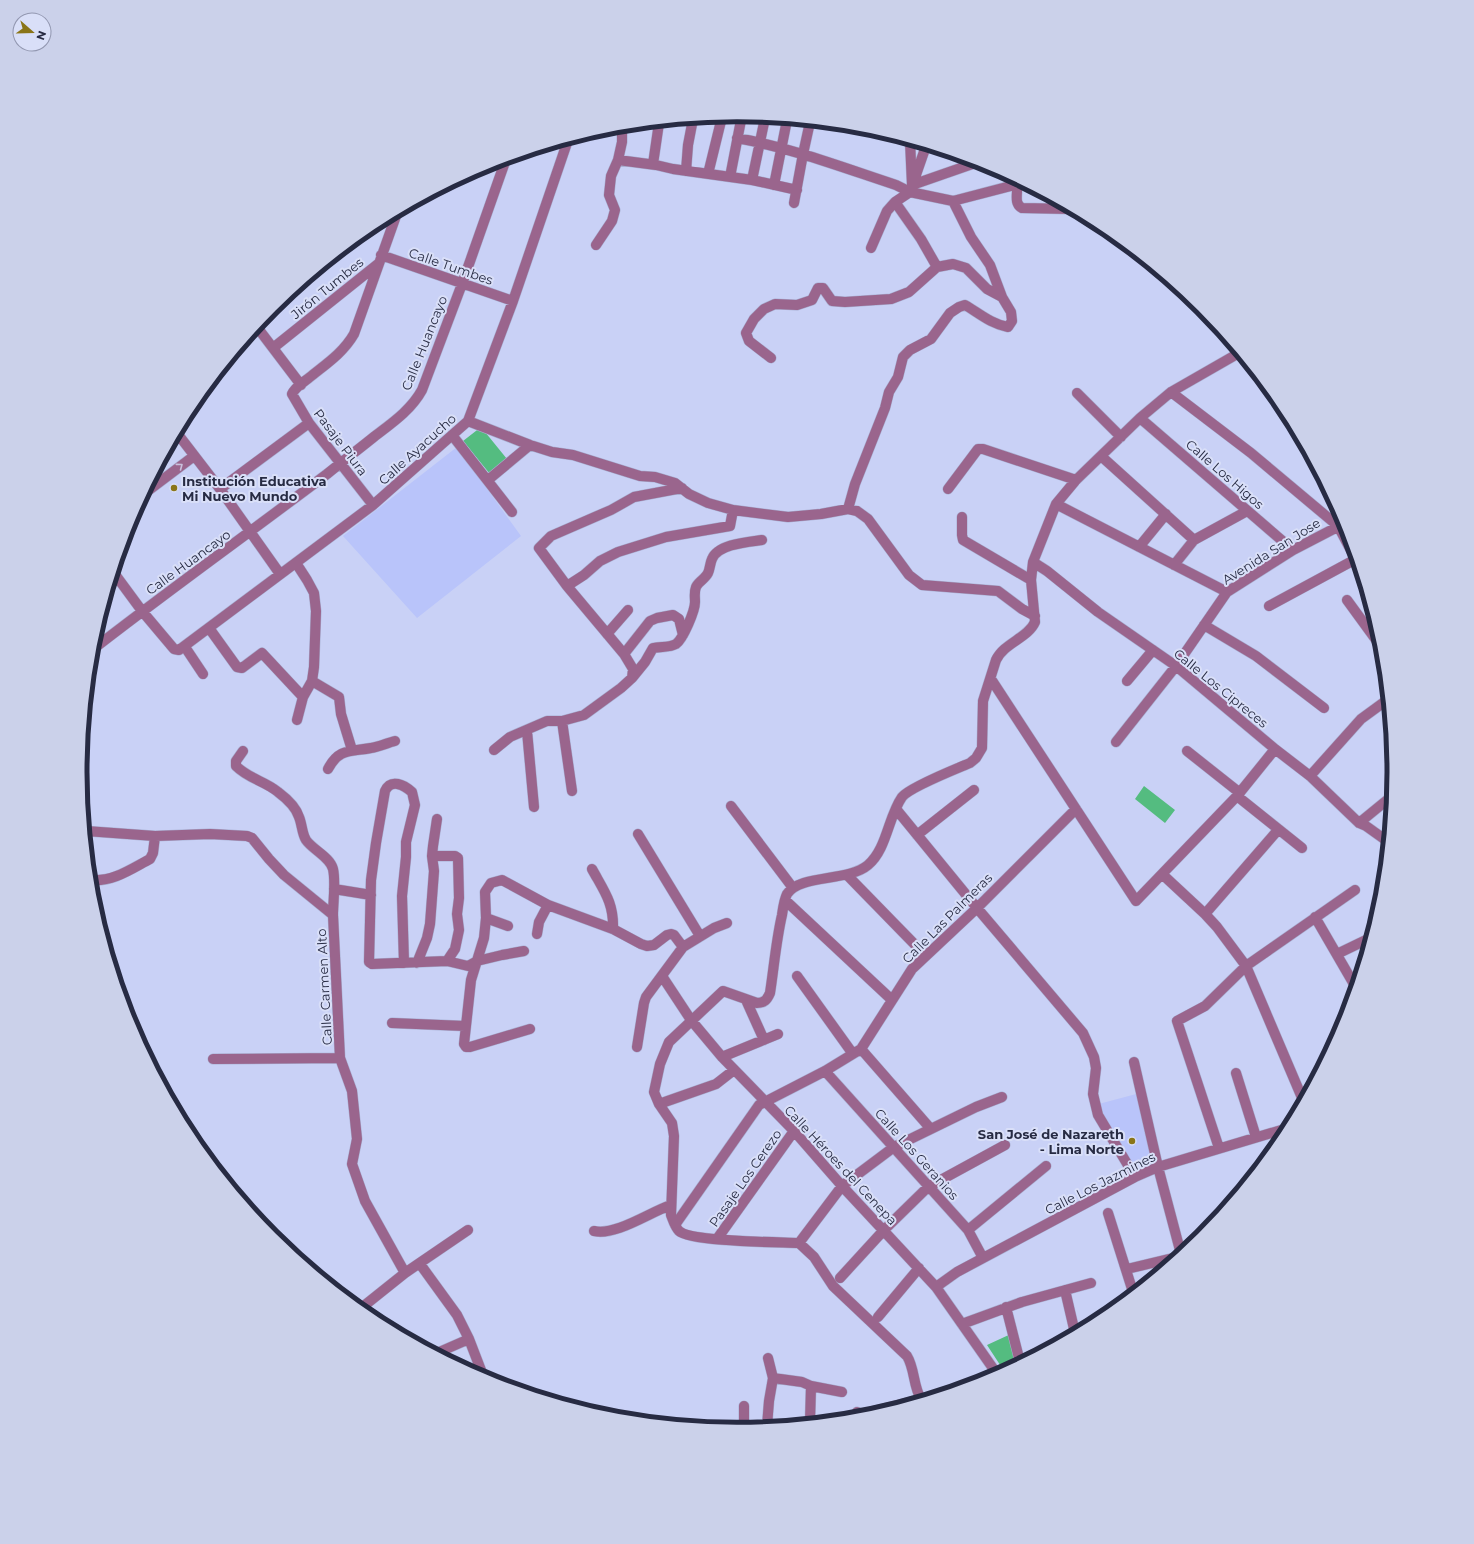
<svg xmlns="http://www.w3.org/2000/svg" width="1474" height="1544" font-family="Montserrat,sans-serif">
<rect width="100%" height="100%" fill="#c9d1f6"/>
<path fill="#b9c4fa" d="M457,447L521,536L417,618L343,536Z
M1140,1093L1158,1167L1135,1177L1095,1105Z"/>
<path fill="#54bc80" d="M481,427L507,459L490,474L463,441Z
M1144,786L1175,810L1165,823L1135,799Z
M1013,1333L1020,1362L1004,1371L987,1345Z"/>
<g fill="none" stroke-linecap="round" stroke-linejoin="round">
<defs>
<path id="minor" d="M737,138C792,148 844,168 896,185L910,192L953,201L1022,183
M910,141L912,185L978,162
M618,160L656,165L673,169L752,180L797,190
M653,164L659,123
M686,171L688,145L693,119
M708,174L722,117
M730,177L742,115
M752,180L765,118
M1016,180C1020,189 1012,203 1022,208L1070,209
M774,185L787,120
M953,201L971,237L990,265L1002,297
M895,202L921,239L937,267
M794,203L803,154L810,122
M596,245L612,221L615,210L609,195L611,176L618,160L622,142V132L617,127
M871,248L887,211L895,202L910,192L926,146
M381,255L513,301
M257,327L301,385
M273,348L378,264
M771,358L749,341L746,333L754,319L764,309L775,304L797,305L812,300L818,288H823L832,301L845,302L891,299L909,292L937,267L953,264L966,268L987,289L1002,297L1011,312L1012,321L1008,327C991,324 979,313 965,305L959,307L950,313L931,339L910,350L903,357L898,377L889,392L885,408L855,484L848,509
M1171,392L1251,453L1338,526L1355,558
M1077,393L1121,437
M1140,418L1293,550
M468,421L530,445L552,452L573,455L640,476L655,477L675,483L689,494L708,503L733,510L788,517L821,514L848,509L857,511L868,519L909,575L922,585L998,591L1022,609L1035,616
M177,433L220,489L280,574
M452,435L512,512
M1101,456L1194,540
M488,480L530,445
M220,489L309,423
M948,489L978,449H983L1076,480
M145,493L194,456
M1056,504L1227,592
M373,505L309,423L292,394C295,387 304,382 310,377C326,364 343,353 354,334L397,213
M962,517V535L963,540L1031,580
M1139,547L1166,514
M1033,562L1047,571L1098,612L1176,666L1275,749L1310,776L1359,823L1366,826L1387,841
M296,563L307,580L314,593L316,611L314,667L312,681L303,697L297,720
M1174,565L1194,540L1247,511
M114,573L142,611L174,649L179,650L373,505L468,421L513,301L568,140
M567,586L584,575L600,561L618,552L666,537L730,526L733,510
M1347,600L1382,648
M1269,606L1356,559
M1204,625L1256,656L1324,708
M209,628L237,667L242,668L262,653L303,697
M607,634L628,610
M185,647L203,674
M92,650C169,590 249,533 327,474C343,461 359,449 375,436C392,423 411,410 422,390L462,284L506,159
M624,654L650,621L657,618L673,615L679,619L683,635
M632,678L645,662L653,648C661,646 669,648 676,644C683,639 695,611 695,602C695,597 694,592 696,587C698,582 705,579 708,573C710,569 710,563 712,559C718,544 748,542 762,540
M991,679L1136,901L1237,796L1275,749
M312,681L339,697L341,714L352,750
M1127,681L1153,650
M562,721L572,791
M527,731L534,807
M1116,742L1176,666L1227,592L1293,550L1345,523
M494,750L510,737L547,721H562L584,715L621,688L632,678L633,669L624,654L567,586L539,548L551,536L611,510L634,497L682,488
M243,751L236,761V766C249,779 265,781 278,792C286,798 296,807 299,817C302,824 302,834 306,840C313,850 330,857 333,869C336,882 333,902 333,915
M1187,751L1240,793
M328,769C339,748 350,752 371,748C379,747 387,743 395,741
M1310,776L1361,719L1387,700
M1237,796L1302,848
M731,806L793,888
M896,809L977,908L1083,1033L1094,1057L1096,1068L1093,1094L1098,1115L1135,1177
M1359,823L1392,796
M86,831L155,836L210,834L247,836L252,838L269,859L284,875L333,915L340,1058L352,1091L357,1139L352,1164L365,1201L405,1273
M638,834L700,936
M917,835L974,790
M432,856H455L458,858L459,898L457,914L459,930L455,949L447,961
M592,869C604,891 614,903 613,929
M1162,874L1205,914L1217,927L1246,966L1303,1100
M847,875L926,956
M91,880C113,882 131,869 150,859L153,853L155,836
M334,889L371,895
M785,900L892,1000
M1205,914L1278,830
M1315,917L1355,986
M486,918L508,926
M537,934L539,922L548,905
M1337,954L1366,940
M404,963L402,896L406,857V842L415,805L412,792C404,785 391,778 385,791L376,843L371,880L369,962L372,964L447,961L468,966L477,961L502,955L524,951
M417,963L427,938L430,924L434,871L432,856L433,846L437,819
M662,976L691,1020L722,1057L794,1131L842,1186L936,1287L997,1374
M797,976L853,1054
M746,1000L764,1040
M392,1023L465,1026
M530,1029L470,1047H466L464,1044L471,980L484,938L486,918L485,892L491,883L502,880L548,905L613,929L641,944L647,946L654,945L667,935L671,934L674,935L683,947
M637,1047L644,1003L646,997L683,947L714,928L727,923
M861,1049L930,1128
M722,1057L778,1034
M213,1059L340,1058
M1134,1062L1158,1167L1181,1254
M825,1071L968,1230L983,1258
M1236,1073L1256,1137
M659,1104L716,1084L734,1070
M1219,1148L1177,1021L1205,1006L1246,966L1355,890
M1108,1213L1133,1292
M675,1225L759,1105L825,1071L861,1049L912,969L977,908L1076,809
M968,1230L1046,1166
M594,1231C616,1236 650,1212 671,1205
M717,1239L794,1131
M799,1243L842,1186L894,1147L976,1107L1002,1097
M420,1264L457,1315L469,1339L484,1378
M1127,1269L1177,1257
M840,1278L884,1230L928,1187L1005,1145
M936,1287L957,1272L1135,1177L1158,1167L1288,1128
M1065,1290L1075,1333
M1006,1307L1020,1362
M360,1309L405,1273L468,1230
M878,1317L919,1268
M962,1324L1022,1302L1091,1283
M437,1353L469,1339
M773,1378L802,1382L811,1386L842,1392
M921,1399C913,1386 915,1369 907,1356L833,1286L814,1257L799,1243C778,1242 691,1242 679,1231C675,1227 673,1220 671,1215L674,1136L672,1123L659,1104L654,1092L660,1064L669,1042L723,991L757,1003C764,1003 767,1000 770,993C774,967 776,941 782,915C783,908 784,900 787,894C800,874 848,882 868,865C887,849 888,817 902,797C910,787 956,769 970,763L976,758L982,748L983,701L996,660C1004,643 1028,638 1035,622L1031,580L1033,562L1056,504L1076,480L1140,418L1171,392L1239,353
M857,1412L865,1416
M870,1412L921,1399
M810,1422L811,1386
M767,1426L769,1401L773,1378L768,1358
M744,1428V1406"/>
</defs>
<use href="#minor" stroke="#a9b0d2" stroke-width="11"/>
<use href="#minor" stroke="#9a658d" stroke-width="10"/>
</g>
<defs><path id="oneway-chevron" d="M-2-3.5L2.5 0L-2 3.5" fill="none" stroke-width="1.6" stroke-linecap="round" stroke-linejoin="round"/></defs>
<use stroke="#c9c0dd" href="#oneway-chevron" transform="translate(180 466) rotate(-37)"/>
<g fill="#8a7518" stroke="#d9dff8" stroke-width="1.5">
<circle cx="174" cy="488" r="4"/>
<circle cx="1132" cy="1141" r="4"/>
</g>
<g text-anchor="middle" stroke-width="4" stroke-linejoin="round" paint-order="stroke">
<g font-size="13" fill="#272b43" stroke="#d9dff8">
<text transform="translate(451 266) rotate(19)" y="5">Calle Tumbes</text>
<text transform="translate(327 288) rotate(-39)" y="5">Jirón Tumbes</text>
<text transform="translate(424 343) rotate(-68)" y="5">Calle Huancayo</text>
<text transform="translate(341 442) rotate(53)" y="5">Pasaje Piura</text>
<text transform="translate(417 449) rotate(-42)" y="5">Calle Ayacucho</text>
<text transform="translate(1225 474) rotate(41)" y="5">Calle Los Higos</text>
<text transform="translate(1271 551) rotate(-32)" y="5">Avenida San Jose</text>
<text transform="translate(188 562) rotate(-36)" y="5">Calle Huancayo</text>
<text transform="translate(1221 688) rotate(39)" y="5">Calle Los Cipreces</text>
<text transform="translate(947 918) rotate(-45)" y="5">Calle Las Palmeras</text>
<text transform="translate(324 987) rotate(-93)" y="5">Calle Carmen Alto</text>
<text transform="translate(917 1154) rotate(48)" y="5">Calle Los Geranios</text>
<text transform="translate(841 1165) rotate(47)" y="5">Calle Héroes del Cenepa</text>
<text transform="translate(745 1178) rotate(-55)" y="5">Pasaje Los Cerezo</text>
<text transform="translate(1100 1183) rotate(-27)" y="5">Calle Los Jazmines</text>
</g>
<g font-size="13" font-weight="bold" fill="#272b43" stroke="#d9dff8" text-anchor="start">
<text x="182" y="486">Institución Educativa<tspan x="182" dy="15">Mi Nuevo Mundo</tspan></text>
<text x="1124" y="1139" text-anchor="end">San José de Nazareth<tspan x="1124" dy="15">- Lima Norte</tspan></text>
</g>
</g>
<path d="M0 0H1474V1544H0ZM87 772a650 650 0 1 1 1300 0a650 650 0 1 1-1300 0Z" fill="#cbd1ea" fill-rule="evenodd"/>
<path fill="none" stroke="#272b43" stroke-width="5" d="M87 772a650 650 0 1 1 1300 0a650 650 0 1 1-1300 0Z"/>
<g transform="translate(32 32) rotate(110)"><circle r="19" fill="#d9dff8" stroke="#9297b0"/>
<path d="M0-3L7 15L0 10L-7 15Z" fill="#8a7518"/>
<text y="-6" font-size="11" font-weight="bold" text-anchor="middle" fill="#272b43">N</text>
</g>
</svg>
